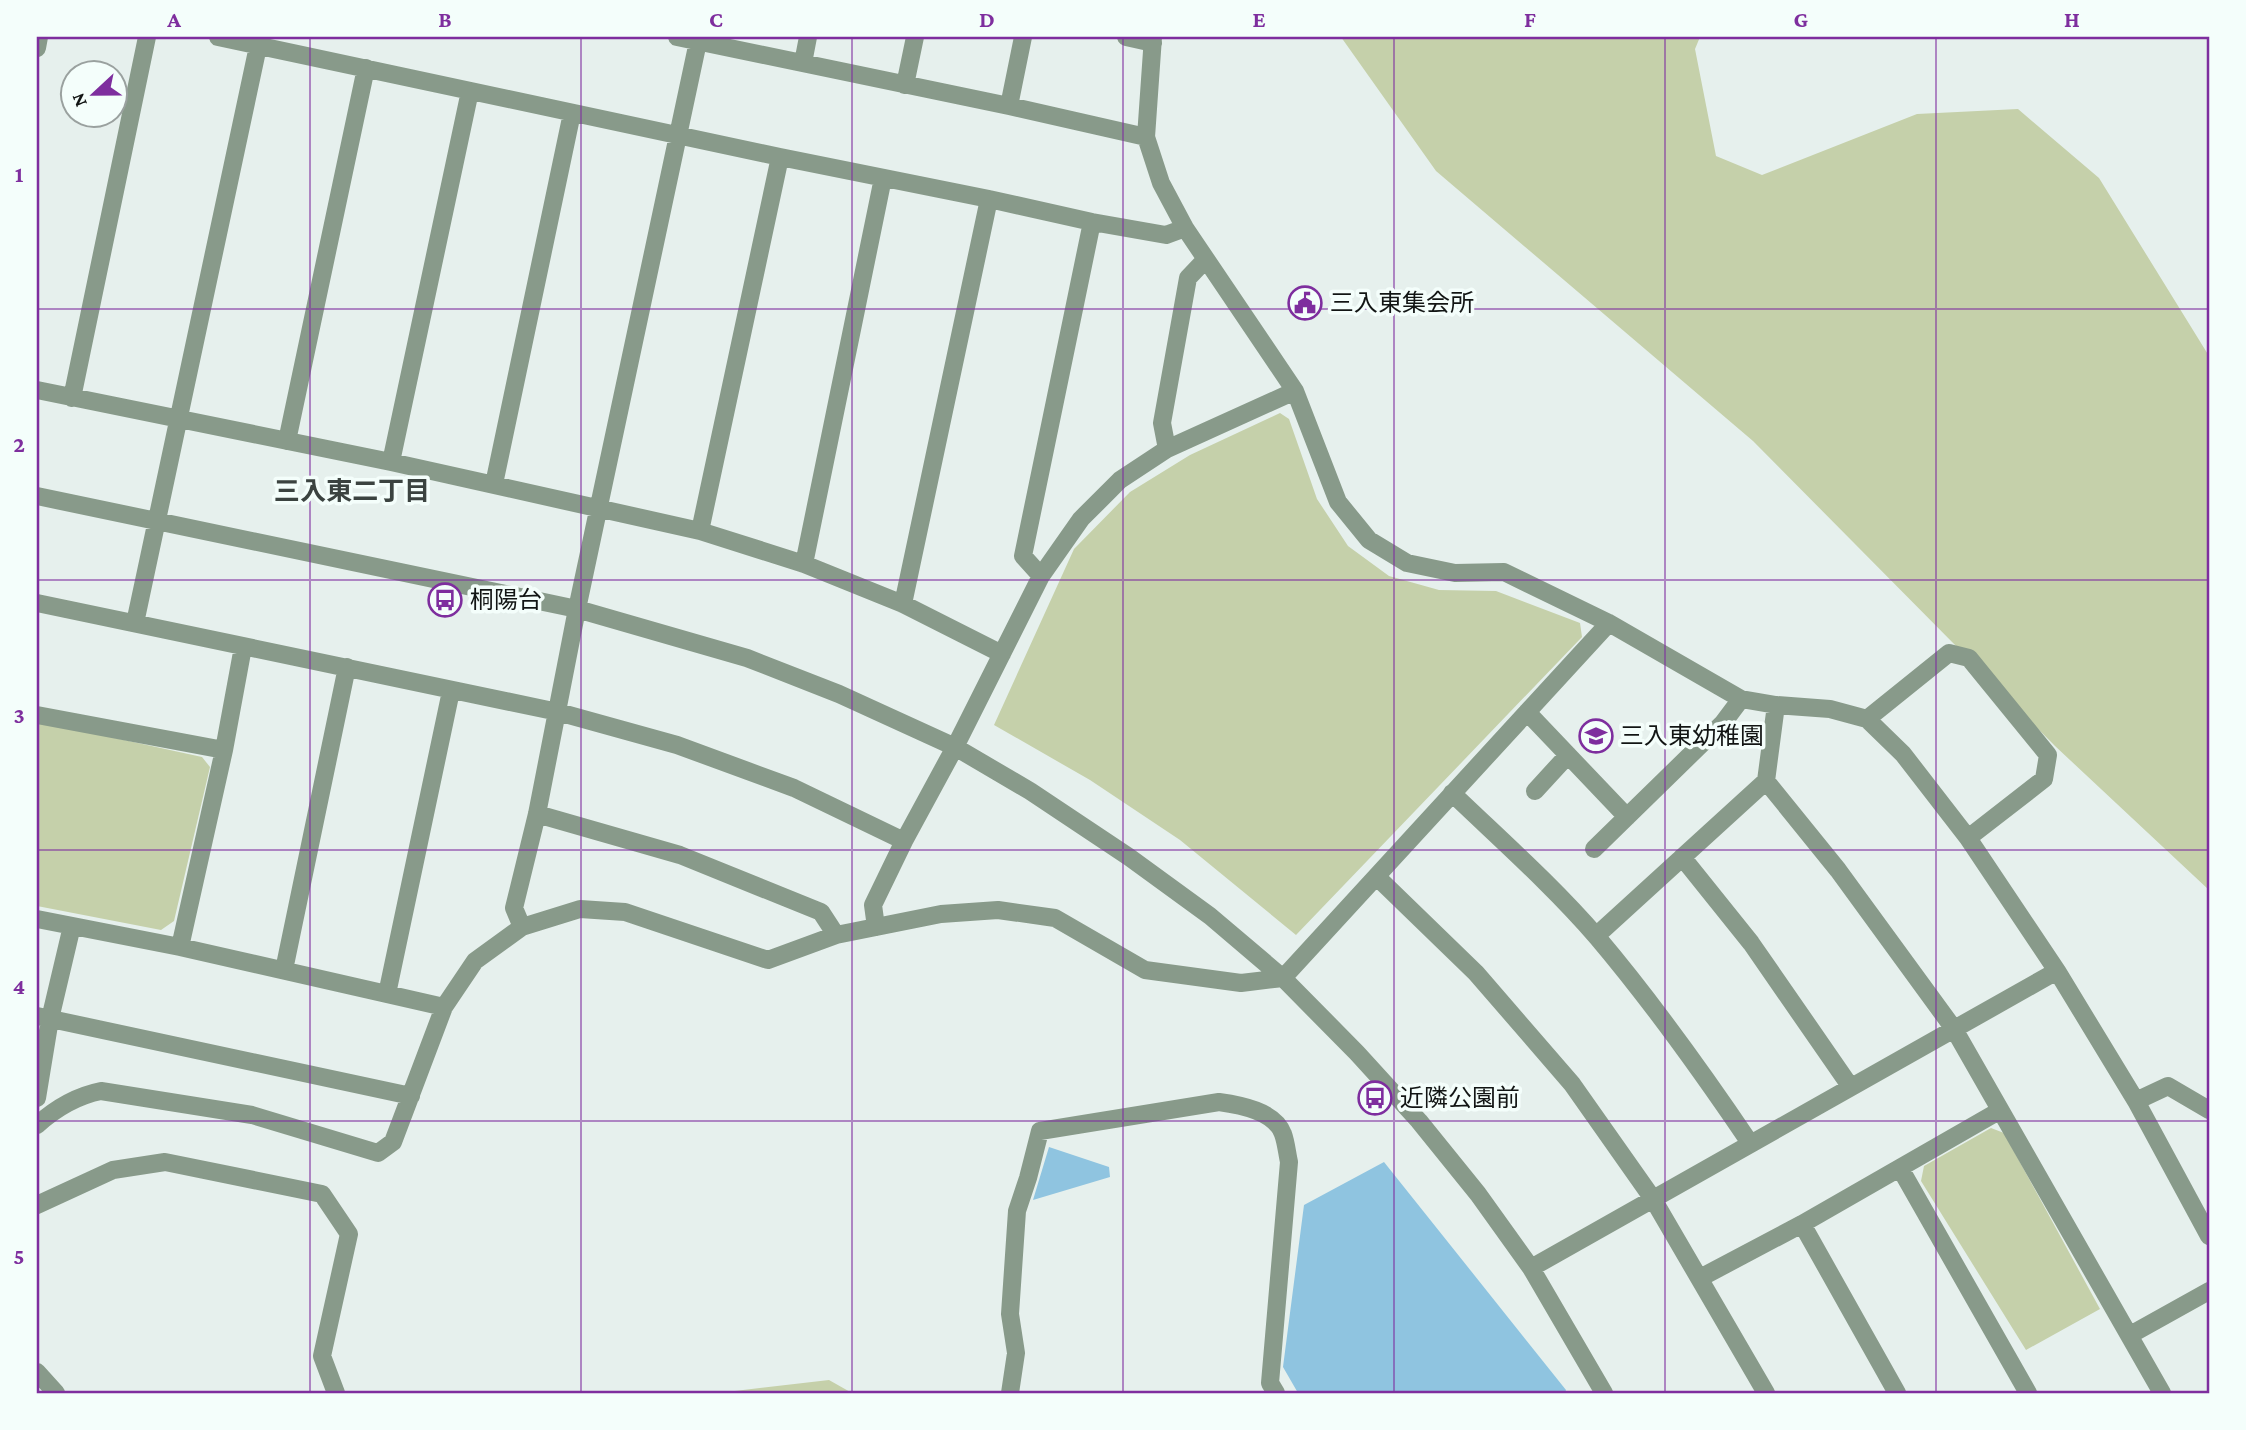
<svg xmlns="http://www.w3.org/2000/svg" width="2246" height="1430" font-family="'Crimson Pro','Noto Sans JP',serif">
<rect width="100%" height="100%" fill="#e6f0ed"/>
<path fill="#c5d0aa" d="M1341,37H1700L1695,49L1716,156L1762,175L1917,114L2018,109L2099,178L2209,356V890L2055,746L1753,441L1436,171Z
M1280,413L1289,419L1317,499L1348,546L1389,576L1439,590L1496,591L1580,623L1582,637L1296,935L1180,840L1090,780L994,725L1074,549L1130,492L1190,455Z
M37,721L202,757L210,767L174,921L161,930L37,906Z
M1991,1128L2004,1133L2100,1309L2026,1350L1921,1181L1924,1166Z
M829,1380L852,1393H718Z"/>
<path fill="#8fc4e0" d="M1049,1147L1109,1167L1110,1177L1033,1200Z
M1384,1162L1566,1390L1565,1393H1298L1283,1367L1304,1205Z"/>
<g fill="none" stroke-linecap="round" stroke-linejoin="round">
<path stroke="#889a8a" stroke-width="18" d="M218,37L780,157L989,199L1092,222L1166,235L1185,228
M677,37L1009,106L1146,137
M1126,37L1153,43
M1153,37L1146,137L1161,183L1185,228L1295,391L1338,502L1369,540L1407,563L1455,573L1504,572L1609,623L1741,699L1776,705L1830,709L1867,719L1903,754L1968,838L2057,971L2136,1101L2209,1236
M37,48L39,37
M803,63L808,37
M905,85L915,37
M1009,106L1023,37
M37,390L391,462L700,531L804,564L903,604L1002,654
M72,398L147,37
M287,441L366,68
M1167,449L1162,423L1188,278L1206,259
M391,462L470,91
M494,484L572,113
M37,496L577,609L747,658L839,694L955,747L1030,791L1129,857L1210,916L1283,978L1357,1053L1419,1121L1478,1194L1531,1268L1604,1393
M700,531L780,157
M804,564L883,178
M1041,576L1023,556L1092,222
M37,603L558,712L677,745L794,788L904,841
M903,604L989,199
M135,623L260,37
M1527,712L1627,817
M37,715L224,750
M1867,719L1949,653L1969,658L2048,755L2044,779L1968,838
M1766,781L1838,870L1954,1029L2162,1393
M1535,791L1568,755
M1452,793C1501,840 1553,886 1597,937C1652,1002 1702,1072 1750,1143
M537,814L680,855L821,912L836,935
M1594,849L1723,723L1741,699
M1682,857L1751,943L1850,1086
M1377,877L1476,973L1572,1084L1653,1199L1766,1393
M37,919L180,947L444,1007
M522,927L514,908L537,814L577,609L699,37
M876,927L873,905L904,841L955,747L1041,576L1081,519L1120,480L1167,449L1295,391
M1596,936L1766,781L1776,705
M180,947L224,750L243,647
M284,970L347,667
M387,994L451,691
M37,1016L411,1096
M37,1098L50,1019L72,926
M2136,1101L2168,1086L2209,1110
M37,1125C56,1108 76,1096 101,1091L252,1115L378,1153L393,1142L444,1007L475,961L522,927L580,909L625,912L768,960L836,935L941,914L998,910L1055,918L1145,970L1241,983L1283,978L1609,623
M1900,1168L2028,1393
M37,1205L113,1170L165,1162L322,1194L349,1234L322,1356L336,1393
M1802,1224L1897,1393
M1531,1268L2057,971
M1700,1278L1802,1224L1999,1111
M2130,1335L2209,1291
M37,1372L56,1393
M1010,1393L1016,1353L1010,1314L1017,1211L1028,1178L1040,1131L1219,1102C1240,1105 1275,1111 1283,1134C1286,1142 1287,1153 1289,1162L1270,1383L1276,1393"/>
</g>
<path fill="none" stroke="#7e2e9e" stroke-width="2" stroke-opacity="0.55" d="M310,37V1393M581,37V1393M852,37V1393M1123,37V1393M1394,37V1393M1665,37V1393M1936,37V1393M37,309H2209M37,580H2209M37,850H2209M37,1121H2209"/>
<defs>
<symbol id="civic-ring" viewBox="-11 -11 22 22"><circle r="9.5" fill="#f4fefb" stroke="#7e2e9e" stroke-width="1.5"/><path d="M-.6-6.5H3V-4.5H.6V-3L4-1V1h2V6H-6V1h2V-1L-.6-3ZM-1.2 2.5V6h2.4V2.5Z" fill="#7e2e9e"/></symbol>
<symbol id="bus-ring" viewBox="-11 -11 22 22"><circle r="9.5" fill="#f4fefb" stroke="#7e2e9e" stroke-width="1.5"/><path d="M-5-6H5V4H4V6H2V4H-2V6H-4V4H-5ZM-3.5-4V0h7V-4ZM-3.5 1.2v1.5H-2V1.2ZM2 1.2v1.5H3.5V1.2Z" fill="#7e2e9e"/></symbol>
<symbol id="school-ring" viewBox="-11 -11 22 22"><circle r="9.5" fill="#f4fefb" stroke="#7e2e9e" stroke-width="1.5"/><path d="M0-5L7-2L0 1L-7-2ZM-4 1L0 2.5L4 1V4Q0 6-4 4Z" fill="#7e2e9e"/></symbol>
</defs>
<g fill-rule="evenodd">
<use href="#civic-ring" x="1286" y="284" width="38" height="38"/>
<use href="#bus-ring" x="426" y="581" width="38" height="38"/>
<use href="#school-ring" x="1577" y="717" width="38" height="38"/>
<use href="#bus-ring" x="1356" y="1079" width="38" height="38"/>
</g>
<g text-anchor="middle" stroke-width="7" stroke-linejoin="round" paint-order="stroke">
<g font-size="24" fill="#121514" stroke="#f4fefb" text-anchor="start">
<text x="1330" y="311">三入東集会所</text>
<text x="470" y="608">桐陽台</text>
<text x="1620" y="744">三入東幼稚園</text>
<text x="1400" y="1106">近隣公園前</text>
</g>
<g font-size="26" font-weight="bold" fill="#3b4340" stroke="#f4fefb">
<text x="352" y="500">三入東二丁目</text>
</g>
</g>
<rect width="2246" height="1430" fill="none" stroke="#f4fefb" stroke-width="77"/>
<g transform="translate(94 94) rotate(248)"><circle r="33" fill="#f4fefb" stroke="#9aa19f" stroke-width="2"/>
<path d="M0-5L12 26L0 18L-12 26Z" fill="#7e2e9e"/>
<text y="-10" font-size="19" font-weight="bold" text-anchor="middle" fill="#121514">N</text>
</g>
<rect x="38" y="38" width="2170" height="1354" fill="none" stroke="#7e2e9e" stroke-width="2.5"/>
<g font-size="23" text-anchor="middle" font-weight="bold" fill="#7e2e9e">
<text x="174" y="27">A</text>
<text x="445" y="27">B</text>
<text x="716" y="27">C</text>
<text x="987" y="27">D</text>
<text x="1259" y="27">E</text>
<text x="1530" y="27">F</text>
<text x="1801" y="27">G</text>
<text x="2072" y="27">H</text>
<text x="19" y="182">1</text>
<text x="19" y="452">2</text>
<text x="19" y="723">3</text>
<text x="19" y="994">4</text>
<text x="19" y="1264">5</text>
</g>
</svg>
